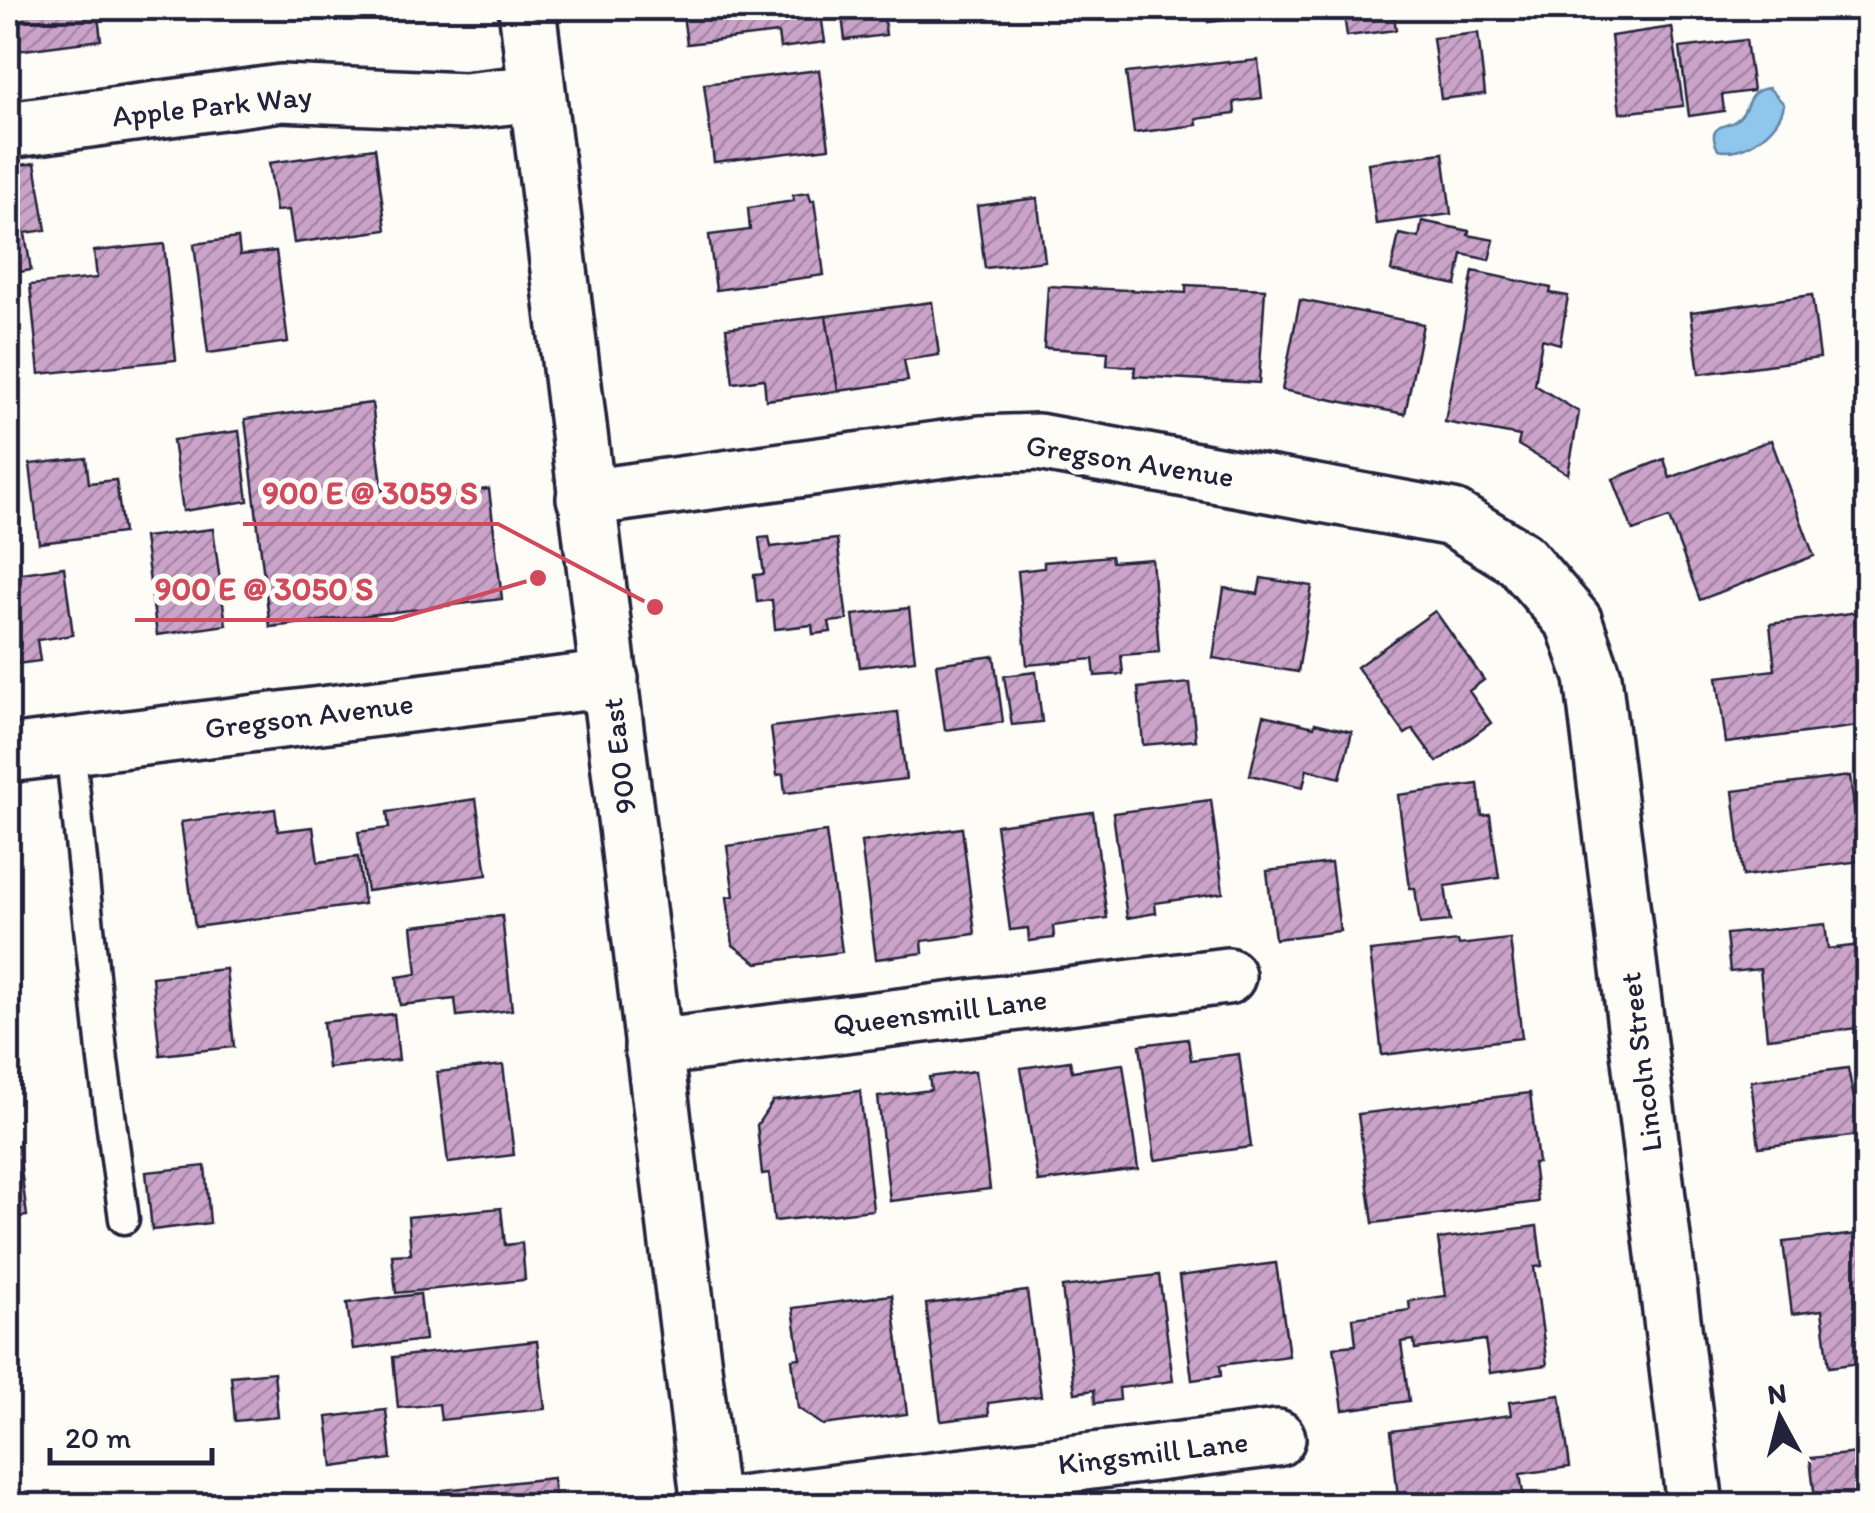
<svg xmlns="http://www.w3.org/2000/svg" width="1875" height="1513" font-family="Itim,sans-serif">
<defs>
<pattern id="building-hatch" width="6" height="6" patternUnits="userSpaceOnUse" patternTransform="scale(2.5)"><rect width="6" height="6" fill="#cba3c9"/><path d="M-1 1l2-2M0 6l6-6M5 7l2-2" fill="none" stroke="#a484a4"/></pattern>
</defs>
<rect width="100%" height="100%" fill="#fdfcf7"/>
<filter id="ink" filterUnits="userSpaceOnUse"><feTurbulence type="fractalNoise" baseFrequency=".01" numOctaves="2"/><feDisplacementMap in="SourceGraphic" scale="20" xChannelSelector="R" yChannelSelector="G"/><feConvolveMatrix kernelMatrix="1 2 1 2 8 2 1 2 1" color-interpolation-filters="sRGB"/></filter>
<g filter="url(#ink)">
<path fill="#8ec6ec" stroke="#6384a5" stroke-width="2.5" d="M1769,88L1784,104C1781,129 1743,157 1718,150C1716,145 1713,140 1714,134C1718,124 1728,126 1735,121C1752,110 1743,91 1769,88Z"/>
<path fill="url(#building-hatch)" stroke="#22223b" stroke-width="2.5" d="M8,8H97L101,40L8,52Z
M682,8H820L825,42L780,48L778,33L687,44Z
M841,8H883L886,35L845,40Z
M1206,8H1246L1234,9L1235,19L1208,22Z
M1320,8H1393L1396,30L1347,36L1343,8L1320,11Z
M1858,8H1868V78Z
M1672,27L1683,106L1620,113L1611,36Z
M1478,33L1485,94L1441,99L1433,38Z
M1746,40L1753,91L1722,95L1724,111L1689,116L1680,48Z
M1258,60L1262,98L1234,102L1235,114L1196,119L1197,125L1134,133L1126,73L1228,61L1229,63Z
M819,70L829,148L714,162L704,84Z
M375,148L386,230L294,243L289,210L276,211L269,163Z
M1443,153L1451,214L1376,224L1368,163Z
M35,163L46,230L25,233L31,270L8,274V167Z
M809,193L811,201L814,200L824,275L716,290L709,235L750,230L748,208L794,201L793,195Z
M1037,198L1045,261L985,268L977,206Z
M1422,221L1469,231L1468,235L1494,240L1489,260L1462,254L1456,285L1391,271L1399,234L1419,238Z
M238,238L240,255L276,251L288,342L208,353L194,244Z
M164,244L176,360L39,374L30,285L97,278L94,251Z
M1473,271L1551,288L1550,293L1568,296L1560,344L1542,339L1535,385L1579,412L1568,474L1518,445L1520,436L1445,422Z
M1186,285L1265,289L1259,383L1134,376L1135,367L1107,365L1108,352L1044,348L1048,286L1186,293Z
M1812,295L1820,358L1699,374L1691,312Z
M1300,300L1423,324L1405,414L1282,390Z
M932,302L939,355L904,360L908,381L838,391L826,316Z
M826,316L838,391L766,400L764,379L733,383L726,328Z
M372,403L384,501L489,489L502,599L270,627L245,419Z
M239,431L248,501L183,511L173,440Z
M1771,440L1814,556L1700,600L1669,518L1633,531L1613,479L1664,459L1670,478Z
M86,458L89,483L116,480L123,533L39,543L30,464Z
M213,529L226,625L157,635L144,537Z
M769,537L771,547L837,539L847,620L829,622L831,632L813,634L812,625L775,629L772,600L757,602L754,575L764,574L759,538Z
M1111,556L1112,562L1152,559L1159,652L1121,655L1123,674L1095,676L1093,659L1027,665L1018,571L1044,568V562Z
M64,567L73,635L37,640L40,661L8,665V575Z
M1261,578L1312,586L1298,672L1213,658L1224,588L1258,594Z
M909,608L915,660L860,667L853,615Z
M1435,611L1484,680L1469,691L1491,723L1437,762L1413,729L1405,734L1357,667Z
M1865,611L1868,628V725L1726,743L1717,677L1775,670L1770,624Z
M994,656L1003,722L945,730L936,664Z
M1036,672L1042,722L1012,725L1004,676Z
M1190,683L1196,740L1143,745L1138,688Z
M898,712L906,779L785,793L783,774L777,775L771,727Z
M1264,715L1314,727L1315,723L1352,732L1340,778L1307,769L1303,787L1250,775Z
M1850,776L1861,861L1743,876L1733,791Z
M1478,784L1482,816L1490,815L1499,878L1445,886L1450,921L1420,924L1415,888H1410L1398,795Z
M476,799L487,875L367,891L358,832L389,828L387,812Z
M1211,800L1223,893L1155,903L1156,913L1127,918L1113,813Z
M275,809L278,831L313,827L318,862L358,857L364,904L195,927L181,822Z
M1093,812L1107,918L1053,926L1054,938L1029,941L1028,928L1010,930L996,825Z
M962,828L975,934L922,941L923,953L876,959L861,842Z
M826,832L842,952L757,963L733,945L727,897L734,896L727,846Z
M1331,863L1340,931L1275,939L1267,871Z
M502,916L512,1010L457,1016L455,999L400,1005L397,977L417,974L412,926Z
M1825,924L1828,949L1868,944V1027L1767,1038L1760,969L1730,972L1726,934Z
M1510,939L1522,1038L1382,1055L1370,951L1458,941L1459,945Z
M226,969L234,1047L160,1055L152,977Z
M394,1014L399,1060L328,1068L323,1022Z
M1188,1039L1191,1060L1239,1054L1251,1147L1155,1160L1140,1045Z
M1070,1061L1072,1071L1123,1064L1138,1169L1038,1182L1021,1068Z
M503,1065L514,1155L448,1163L437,1072Z
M1848,1068L1861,1135L1759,1147L1751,1081Z
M975,1071L990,1189L890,1201L878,1097L931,1090L929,1077Z
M860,1091L873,1210L774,1221L769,1173L762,1174L757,1125L773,1101Z
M1530,1093L1538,1163H1533L1538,1202L1373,1223L1358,1114Z
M18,1145L27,1216L8,1219V1147Z
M205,1166L210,1223L152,1230L146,1172Z
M501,1208L505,1245L522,1243L525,1280L396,1293L392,1255L411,1254L408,1217Z
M1537,1226L1542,1266L1534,1267L1547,1365L1490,1373L1485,1340L1415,1349L1414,1340L1401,1342L1409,1401L1343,1410L1334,1347L1356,1345L1353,1318L1410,1310L1409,1301L1446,1296L1438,1239Z
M1868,1233V1362L1829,1367L1822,1310L1792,1314L1783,1242Z
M1276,1263L1289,1356L1220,1365L1221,1376L1192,1380L1179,1276Z
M1159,1275L1173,1381L1119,1388L1120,1400L1095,1403L1094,1390L1075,1393L1062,1287Z
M1027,1291L1041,1396L988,1403L989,1415L941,1421L926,1304Z
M420,1294L425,1340L353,1349L347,1303Z
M892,1295L907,1414L823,1425L798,1408L792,1359L800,1358L793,1308Z
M537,1341L545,1409L441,1420L439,1404L398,1408L393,1357Z
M274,1372L278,1417L235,1421L231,1376Z
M1560,1395L1570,1467L1520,1474L1525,1506H1344L1398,1497L1391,1431L1511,1415L1509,1402Z
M386,1410L391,1459L333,1467L327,1417Z
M1868,1452V1506H1816L1810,1458Z
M553,1478L556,1506H445L443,1490Z"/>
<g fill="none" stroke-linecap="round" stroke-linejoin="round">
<defs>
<path id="service" d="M70,746L103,1061L124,1219"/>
<path id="minor" d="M8,130L281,93L464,101L537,93
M585,498L981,444L1038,442L1453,518L1520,559L1574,622L1593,677L1695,1506
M8,754L610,679
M653,1048L1227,976
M731,1506L1277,1438"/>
<path id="tertiary" d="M527,8L710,1506"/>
</defs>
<use href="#service" stroke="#22223b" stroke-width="35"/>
<use href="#minor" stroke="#22223b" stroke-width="62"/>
<use href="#tertiary" stroke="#22223b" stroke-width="62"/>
<use href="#service" stroke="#fdfcf7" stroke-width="28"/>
<use href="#minor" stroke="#fdfcf7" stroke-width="55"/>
<use href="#tertiary" stroke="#fdfcf7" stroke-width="55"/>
</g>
</g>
<g text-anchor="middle" stroke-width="10" stroke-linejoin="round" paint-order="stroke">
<g font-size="30" fill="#22223b" stroke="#fdfcf7">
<text transform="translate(212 106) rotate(-6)" y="10">Apple Park Way</text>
<text transform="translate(1130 461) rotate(9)" y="10">Gregson Avenue</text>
<text transform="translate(309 716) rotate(-7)" y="10">Gregson Avenue</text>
<text transform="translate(619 756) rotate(-97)" y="10">900 East</text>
<text transform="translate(940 1012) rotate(-7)" y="10">Queensmill Lane</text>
<text transform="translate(1641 1062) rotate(-97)" y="10">Lincoln Street</text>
<text transform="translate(1153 1453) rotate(-7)" y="10">Kingsmill Lane</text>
</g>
</g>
<path fill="none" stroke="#d1495b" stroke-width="4" d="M655 607L498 524H243M538 578L393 620H135"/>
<g fill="#d1495b" stroke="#fdfcf7" stroke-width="4">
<circle cx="655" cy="607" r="10"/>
<circle cx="538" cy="578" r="10"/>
</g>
<g font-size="32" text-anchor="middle" font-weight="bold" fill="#d1495b" stroke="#fdfcf7" stroke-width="10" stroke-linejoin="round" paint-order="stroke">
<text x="370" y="504">900 E @ 3059 S</text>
<text x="264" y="600">900 E @ 3050 S</text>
</g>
<rect width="1875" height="1513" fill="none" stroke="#fdfcf7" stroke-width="40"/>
<rect x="20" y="20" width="1835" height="1473" fill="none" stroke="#22223b" stroke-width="4" filter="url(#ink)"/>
<g transform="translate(1780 1418) rotate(353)" stroke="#fdfcf7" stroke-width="8" paint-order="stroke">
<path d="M0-8L18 38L0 25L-18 38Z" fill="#22223b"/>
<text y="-15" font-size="28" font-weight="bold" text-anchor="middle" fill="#22223b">N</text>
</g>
<path d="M50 1448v15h162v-15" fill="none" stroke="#22223b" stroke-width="5"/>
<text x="65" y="1448" font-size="30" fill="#22223b" stroke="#fdfcf7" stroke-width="8" paint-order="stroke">20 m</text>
</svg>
